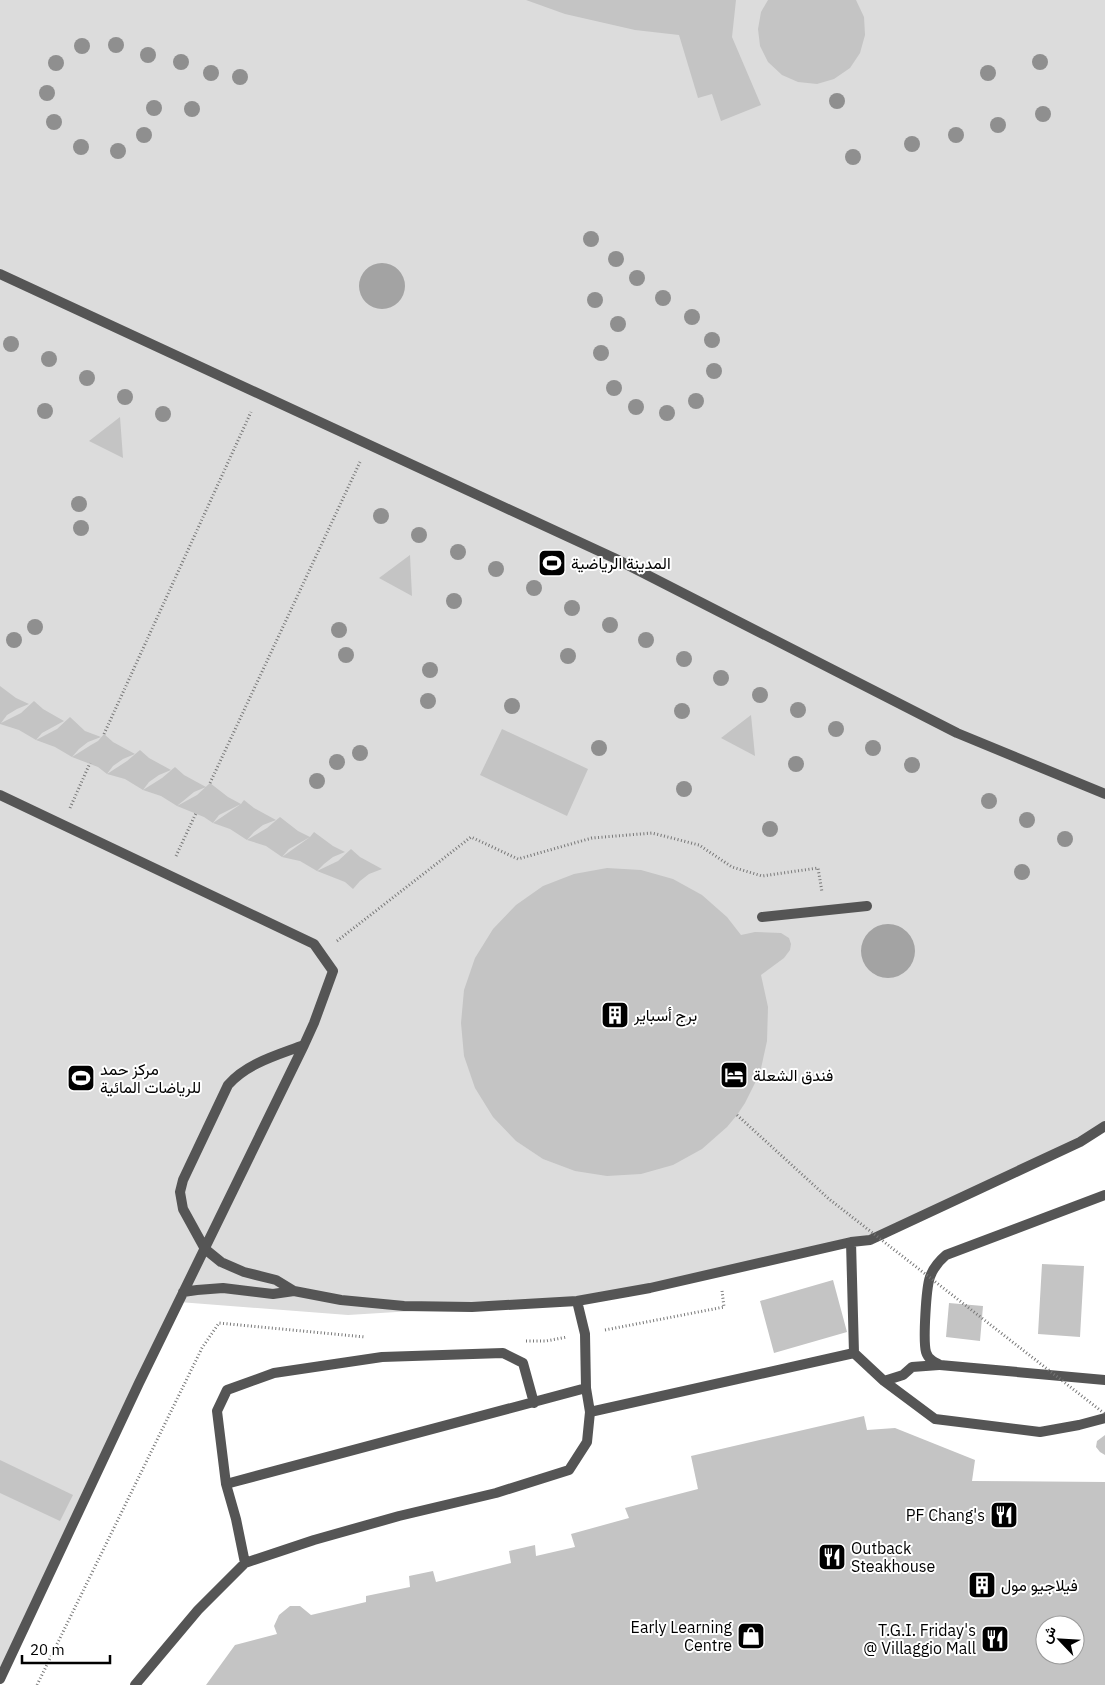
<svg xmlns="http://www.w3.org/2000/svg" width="1105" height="1685" font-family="'IBM Plex Sans',Vazirmatn,sans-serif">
<rect width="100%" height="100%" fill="#fff"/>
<path fill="#dcdcdc" d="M0,0H1105V1126L870,1240L577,1301L348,1315L179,1302L0,1679Z"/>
<path fill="#a3a3a3" d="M359 286a23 23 0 1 1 46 0a23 23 0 1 1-46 0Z
M861 951a27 27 0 1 1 54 0a27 27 0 1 1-54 0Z"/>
<path fill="#c4c4c4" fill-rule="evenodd" d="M526,0H736L732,37L761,105L721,121L712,94L698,98L679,35L635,30L565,14Z
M768,0H856L864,17L865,35L860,53L850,68L834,79L817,84L798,82L782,75L768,62L760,46L758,29L761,12Z
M120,417L123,458L89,441Z
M410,555L412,596L379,578Z
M0,686L16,698L29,704L17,709L7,715L1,723L21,713L34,701L43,709L64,721L42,733L36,740L57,729L70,717L85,731L101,737L88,742L79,749L72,757L91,745L98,741L104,734L113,742L135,754L123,759L113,766L107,774L98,767L72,757L55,747L36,740L19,730L0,724Z
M751,715L755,756L721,738Z
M502,729L588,769L567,816L480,775Z
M140,750L149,758L171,770L159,775L149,782L143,790L125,779L107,774L127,761Z
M175,767L184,775L206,787L194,792L177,806L161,796L143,790L162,778Z
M210,783L228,797L241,804L244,800L254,808L276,820L263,825L254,832L247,840L267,828L280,817L298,831L310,837L314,832L333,846L345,852L333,857L324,864L317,871L300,861L282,857L310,837L289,849L282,857L266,846L247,840L230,829L213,823L241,804L219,815L213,823L204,817L177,806L197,795Z
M351,849L360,857L382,869L369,874L360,881L353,889L345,882L317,871L338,861Z
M607,868L641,870L673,879L702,895L727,917L741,935L755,932L781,933L789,938L791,944L790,950L784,958L761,975L768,1007L767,1041L760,1073L745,1103L737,1115L727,1127L702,1149L673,1165L641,1174L607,1176L575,1171L543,1159L516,1141L493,1117L475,1088L464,1056L461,1023L464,990L475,958L493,929L516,905L543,886L574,874Z
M1042,1264L1084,1266L1080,1337L1038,1334Z
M833,1280L847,1332L774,1353L760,1301Z
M949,1303L983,1306L980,1341L946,1337Z
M864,1416L867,1430L895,1428L975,1460L972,1481L1105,1482V1685H206L235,1645L277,1634L274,1626L279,1615L290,1606H300L311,1615L366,1602V1596L410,1587L409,1576L433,1571L436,1582L511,1563L509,1551L535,1545L536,1556L575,1547L571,1534L629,1518L625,1508L698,1489L691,1456ZM1045,1625H1075V1655H1045Z
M1105,1435V1455L1100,1452L1096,1447L1097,1441Z
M0,1460L73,1495L60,1521L0,1493Z"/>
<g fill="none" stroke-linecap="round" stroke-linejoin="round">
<path stroke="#777" stroke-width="3" stroke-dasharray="1 2.5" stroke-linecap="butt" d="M104,734L251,412
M210,783L360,462
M70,808L90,763
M176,856L196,813
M337,941L471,837L518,859L592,838L652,833L699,845L732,867L762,876L818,868L822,892
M605,1330L724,1307L722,1291
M526,1341H546L567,1337
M37,1685L202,1348L219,1323L365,1337"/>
<path stroke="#555" stroke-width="10" d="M0,274L614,558L957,733L1105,794
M0,795L314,944L333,971L314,1023L304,1045L139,1383L0,1679
M762,917L867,906
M1105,1195L946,1255C939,1261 933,1268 930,1277C926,1288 923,1341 926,1352C928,1359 934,1362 940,1365L1105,1380
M851,1242L854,1353L884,1381L935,1419L1040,1432L1079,1425L1105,1418
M294,1291L276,1280L244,1272L221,1262L205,1249L183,1209L180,1192L183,1180L228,1085C247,1063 278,1055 304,1045
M183,1292L197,1290L223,1288L273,1294L294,1291L341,1300L404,1306L472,1307L577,1301L650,1288L851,1242L870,1240L1080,1142L1105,1126
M884,1381L903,1375L912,1367L939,1365
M590,1412L854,1353
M226,1484L586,1388
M245,1563L236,1519L226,1484L217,1411L227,1390L274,1373L382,1357L503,1353L523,1363L534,1403
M135,1685L198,1610L245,1563L314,1540L399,1516L496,1493L569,1470L587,1442L590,1412L586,1388L585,1334L577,1301"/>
<path stroke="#777" stroke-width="3" stroke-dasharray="1 2.5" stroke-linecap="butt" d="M737,1115L829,1199L1105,1414"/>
</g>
<g fill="#8f8f8f">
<circle cx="116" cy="45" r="8"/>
<circle cx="82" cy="46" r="8"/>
<circle cx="148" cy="55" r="8"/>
<circle cx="181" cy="62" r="8"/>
<circle cx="1040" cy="62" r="8"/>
<circle cx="56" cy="63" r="8"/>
<circle cx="211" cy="73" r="8"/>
<circle cx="988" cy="73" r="8"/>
<circle cx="240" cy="77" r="8"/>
<circle cx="47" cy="93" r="8"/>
<circle cx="837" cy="101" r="8"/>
<circle cx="154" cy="108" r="8"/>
<circle cx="192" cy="109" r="8"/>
<circle cx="1043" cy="114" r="8"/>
<circle cx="54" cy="122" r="8"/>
<circle cx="998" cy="125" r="8"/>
<circle cx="144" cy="135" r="8"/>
<circle cx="956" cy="135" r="8"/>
<circle cx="912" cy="144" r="8"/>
<circle cx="81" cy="147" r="8"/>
<circle cx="118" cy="151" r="8"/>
<circle cx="853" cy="157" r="8"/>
<circle cx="591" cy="239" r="8"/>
<circle cx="616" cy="259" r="8"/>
<circle cx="637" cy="278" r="8"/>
<circle cx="663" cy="298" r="8"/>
<circle cx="595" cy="300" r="8"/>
<circle cx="692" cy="317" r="8"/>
<circle cx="618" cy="324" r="8"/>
<circle cx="712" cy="340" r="8"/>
<circle cx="11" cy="344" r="8"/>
<circle cx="601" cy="353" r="8"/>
<circle cx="49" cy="359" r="8"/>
<circle cx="714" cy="371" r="8"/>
<circle cx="87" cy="378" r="8"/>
<circle cx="614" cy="388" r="8"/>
<circle cx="125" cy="397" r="8"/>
<circle cx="696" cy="401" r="8"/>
<circle cx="636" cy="407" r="8"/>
<circle cx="45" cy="411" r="8"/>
<circle cx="667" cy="413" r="8"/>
<circle cx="163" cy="414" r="8"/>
<circle cx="79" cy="504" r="8"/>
<circle cx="381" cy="516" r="8"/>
<circle cx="81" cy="528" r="8"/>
<circle cx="419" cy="535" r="8"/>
<circle cx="458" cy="552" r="8"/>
<circle cx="496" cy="569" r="8"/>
<circle cx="534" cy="588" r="8"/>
<circle cx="454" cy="601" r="8"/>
<circle cx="572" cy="608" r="8"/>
<circle cx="610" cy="625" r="8"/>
<circle cx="35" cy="627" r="8"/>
<circle cx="339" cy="630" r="8"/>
<circle cx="14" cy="640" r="8"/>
<circle cx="646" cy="640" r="8"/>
<circle cx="346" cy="655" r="8"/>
<circle cx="568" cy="656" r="8"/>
<circle cx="684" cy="659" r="8"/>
<circle cx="430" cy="670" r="8"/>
<circle cx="721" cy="678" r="8"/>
<circle cx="760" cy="695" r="8"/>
<circle cx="428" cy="701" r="8"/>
<circle cx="512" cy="706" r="8"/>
<circle cx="798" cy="710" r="8"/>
<circle cx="682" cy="711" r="8"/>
<circle cx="836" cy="729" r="8"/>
<circle cx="599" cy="748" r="8"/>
<circle cx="873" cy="748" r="8"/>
<circle cx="360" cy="753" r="8"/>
<circle cx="337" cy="762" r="8"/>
<circle cx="796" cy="764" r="8"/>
<circle cx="912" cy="765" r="8"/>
<circle cx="317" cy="781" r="8"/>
<circle cx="684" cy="789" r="8"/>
<circle cx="989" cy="801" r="8"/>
<circle cx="1027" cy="820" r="8"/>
<circle cx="770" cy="829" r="8"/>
<circle cx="1065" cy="839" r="8"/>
<circle cx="1022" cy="872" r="8"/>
</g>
<defs>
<symbol id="stadium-square" viewBox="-11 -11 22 22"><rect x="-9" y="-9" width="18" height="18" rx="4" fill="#000" stroke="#fff"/><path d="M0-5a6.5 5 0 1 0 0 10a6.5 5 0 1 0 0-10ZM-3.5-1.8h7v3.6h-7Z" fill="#fff"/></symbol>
<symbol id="building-square" viewBox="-11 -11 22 22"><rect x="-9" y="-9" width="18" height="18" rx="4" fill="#000" stroke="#fff"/><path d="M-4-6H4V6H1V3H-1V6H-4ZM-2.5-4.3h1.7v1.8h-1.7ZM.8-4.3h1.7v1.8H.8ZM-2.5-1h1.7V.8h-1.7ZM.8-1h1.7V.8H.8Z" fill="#fff"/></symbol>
<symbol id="hotel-square" viewBox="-11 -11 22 22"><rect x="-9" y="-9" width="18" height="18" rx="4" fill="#000" stroke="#fff"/><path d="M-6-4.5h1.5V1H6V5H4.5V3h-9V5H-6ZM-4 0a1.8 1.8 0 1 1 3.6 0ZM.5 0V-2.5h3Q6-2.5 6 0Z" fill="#fff"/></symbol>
<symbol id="restaurant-square" viewBox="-11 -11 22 22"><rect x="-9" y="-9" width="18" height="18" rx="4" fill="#000" stroke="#fff"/><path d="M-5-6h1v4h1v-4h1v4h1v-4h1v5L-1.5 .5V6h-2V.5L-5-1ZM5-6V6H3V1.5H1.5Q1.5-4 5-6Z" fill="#fff"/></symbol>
<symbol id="shop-square" viewBox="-11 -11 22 22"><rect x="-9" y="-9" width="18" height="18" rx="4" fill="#000" stroke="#fff"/><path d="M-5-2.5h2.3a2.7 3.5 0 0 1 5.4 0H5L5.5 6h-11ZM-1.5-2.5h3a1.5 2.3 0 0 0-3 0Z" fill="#fff"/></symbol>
</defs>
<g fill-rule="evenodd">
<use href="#stadium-square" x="536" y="547" width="32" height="32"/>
<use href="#building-square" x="599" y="999" width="32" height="32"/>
<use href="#hotel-square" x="718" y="1059" width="32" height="32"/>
<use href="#stadium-square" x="65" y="1062" width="32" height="32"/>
<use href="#restaurant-square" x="988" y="1499" width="32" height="32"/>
<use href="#restaurant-square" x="816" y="1541" width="32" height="32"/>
<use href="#building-square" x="966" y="1569" width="32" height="32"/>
<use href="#shop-square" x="735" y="1620" width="32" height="32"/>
<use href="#restaurant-square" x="979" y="1623" width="32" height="32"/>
</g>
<g text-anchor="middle" stroke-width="4" stroke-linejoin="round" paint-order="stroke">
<g font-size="16" fill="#000" stroke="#fff" text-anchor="start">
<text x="571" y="569">المدينة الرياضية</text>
<text x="634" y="1021">برج أسباير</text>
<text x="100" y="1075">مركز حمد<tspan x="100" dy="18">للرياضات المائية</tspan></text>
<text x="753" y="1081">فندق الشعلة</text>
<text x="985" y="1521" text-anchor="end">PF Chang's</text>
<text x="851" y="1554">Outback<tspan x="851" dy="18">Steakhouse</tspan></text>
<text x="1001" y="1591">فيلاجيو مول</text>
<text x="732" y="1633" text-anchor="end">Early Learning<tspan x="732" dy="18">Centre</tspan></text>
<text x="976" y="1636" text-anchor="end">T.G.I. Friday's<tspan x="976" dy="18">@ Villaggio Mall</tspan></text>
</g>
</g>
<g transform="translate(1060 1640) rotate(295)"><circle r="24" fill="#ffffff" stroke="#999999"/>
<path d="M0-4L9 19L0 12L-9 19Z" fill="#000000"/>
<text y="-8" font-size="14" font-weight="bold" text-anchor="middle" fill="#000000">ش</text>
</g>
<path d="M22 1655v8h88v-8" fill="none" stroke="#000000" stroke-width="2.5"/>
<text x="30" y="1655" font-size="15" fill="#000000" stroke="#ffffff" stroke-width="4" paint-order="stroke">20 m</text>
</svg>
